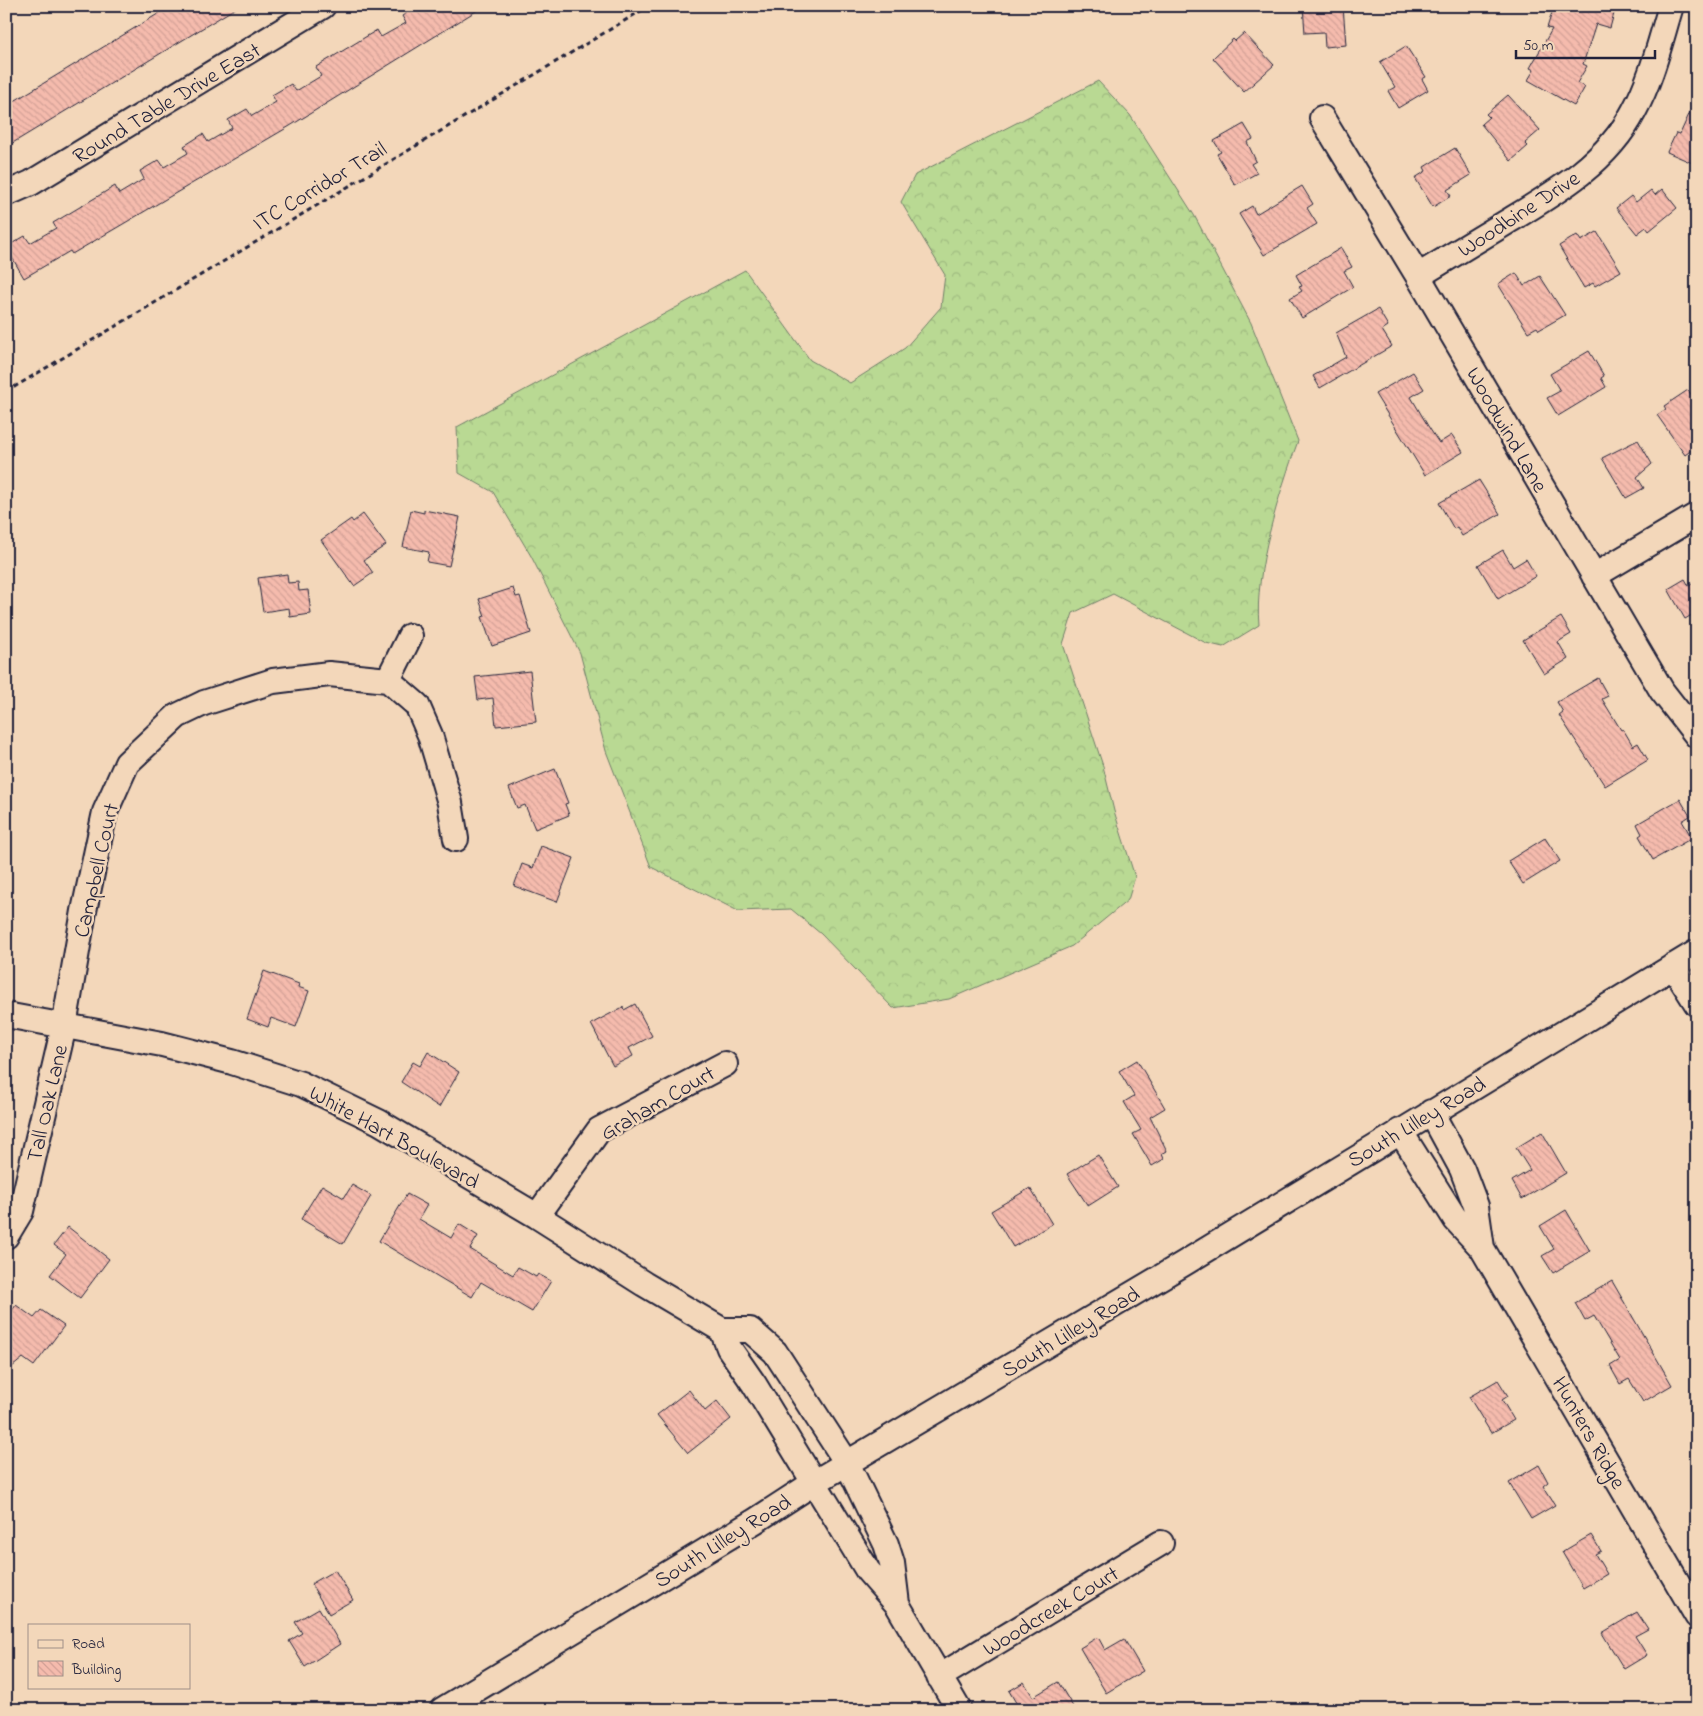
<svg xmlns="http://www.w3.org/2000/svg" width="1703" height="1716" font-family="'Indie Flower',sans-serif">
<defs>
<pattern id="forest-crowns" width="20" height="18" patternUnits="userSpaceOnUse" patternTransform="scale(1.25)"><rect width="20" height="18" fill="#b9d993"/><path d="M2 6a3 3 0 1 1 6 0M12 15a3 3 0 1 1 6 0" fill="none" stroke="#9fba80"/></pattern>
<pattern id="building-back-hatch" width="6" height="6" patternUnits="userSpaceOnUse" patternTransform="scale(1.25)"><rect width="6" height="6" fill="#f5bbad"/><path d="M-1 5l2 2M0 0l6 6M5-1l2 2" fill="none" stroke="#d2a096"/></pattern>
</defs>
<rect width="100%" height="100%" fill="#f3d7ba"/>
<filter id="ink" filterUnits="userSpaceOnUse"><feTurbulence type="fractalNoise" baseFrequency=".02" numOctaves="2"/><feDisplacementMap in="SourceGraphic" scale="10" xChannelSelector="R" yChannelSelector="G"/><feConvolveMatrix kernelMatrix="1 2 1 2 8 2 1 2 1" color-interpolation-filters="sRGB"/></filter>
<g filter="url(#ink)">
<path fill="url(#forest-crowns)" stroke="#6e7e67" d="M1098,81L1130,115L1194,215L1251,323L1298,441C1279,493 1254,572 1259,625L1223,647L1206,643L1113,594L1073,613L1063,644L1103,766L1114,811L1135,877L1128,900L1072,946L949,999L893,1008L821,934L791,909L738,911L651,867L606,751L580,653L531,556L493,492L459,473L457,427L745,270L810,360L850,383L905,348L941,307L945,275L901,202L915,175Z"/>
<path fill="url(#building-back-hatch)" stroke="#22223b" d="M171,6H239L6,147V106Z
M418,6H422L425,12L435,6H484L290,126L72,254L70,251L24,278L6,247L25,236L30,243L56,228L53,223L115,186L119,194L144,179L140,171L159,160L164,167L188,153L184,146L203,134L208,142L232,128L228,120L247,109L252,116L276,102L272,95L291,84L296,91L321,76L316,67L377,30L381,37L406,23L402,16Z
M1303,6H1343L1346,45L1325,47L1324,32L1305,33Z
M1554,6H1616L1610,28L1596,24L1583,64L1587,66L1577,83L1585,87L1574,106L1528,80L1534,70L1530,68L1552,29L1547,28Z
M1244,33L1274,65L1244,92L1213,58L1233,39L1235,41Z
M1406,46L1426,77L1422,79L1428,90L1398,108L1388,91L1395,87L1380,62Z
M1508,95L1540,130L1525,143L1528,146L1511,161L1481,124L1489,117L1486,114Z
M1697,97V165L1667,152L1676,133L1680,134Z
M1244,124L1253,139L1247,142L1256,161L1251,164L1257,173L1235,185L1217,154L1221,152L1214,141Z
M1455,148L1471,175L1447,190L1451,196L1433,207L1415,178L1426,171L1424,167Z
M1302,186L1313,204L1307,208L1317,224L1264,255L1239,214L1252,206L1256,214Z
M1662,189L1677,208L1649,231L1646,227L1637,234L1616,208L1631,196L1636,202L1651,190L1655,195Z
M1597,232L1621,271L1595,286L1593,283L1584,288L1559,246L1577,235L1581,241Z
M1341,248L1352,267L1344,271L1353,287L1302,318L1290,298L1302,291L1299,287L1302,286L1296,275Z
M1516,273L1524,286L1540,276L1565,315L1539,330L1537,327L1528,332L1498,284Z
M1378,309L1388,326L1382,330L1392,346L1320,388L1313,376L1346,357L1336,333Z
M1589,351L1604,376L1601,378L1606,387L1558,416L1547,398L1560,391L1550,374Z
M1413,372L1424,389L1411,397L1428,426L1439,443L1452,435L1463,452L1425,475L1375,394Z
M1688,390L1697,402V446L1685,455L1657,415L1666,409L1664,406Z
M1638,440L1652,464L1637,477L1644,488L1626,498L1602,458Z
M1479,480L1500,514L1462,536L1457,527L1454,529L1439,503Z
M411,510L424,513V510L460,517L449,566L427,562L429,552L403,547Z
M363,514L386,545L364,560L373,573L354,586L321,540L351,519L353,522Z
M1503,550L1513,567L1526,559L1536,576L1498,599L1478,565Z
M287,574L288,583L298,582L299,591L308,590L311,614L290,617L289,608L263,612L258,578Z
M1685,579L1689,586L1697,581V612L1685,619L1668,589Z
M513,588L516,597L520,596L531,633L492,646L482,617L485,616L479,599Z
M1561,617L1571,634L1558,642L1568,659L1544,674L1523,640Z
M530,671L536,722L496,726L493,698L478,700L475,677Z
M1598,678L1608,696L1602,699L1621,730L1623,729L1633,746L1638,743L1648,760L1605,786L1559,715L1563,712L1557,702Z
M555,769L568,803L565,804L569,815L535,829L525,805L517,808L509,788Z
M1680,799L1690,816L1682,821L1692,838L1653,860L1639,836L1642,834L1637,824Z
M1545,838L1560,861L1523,884L1508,861Z
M541,846L574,858L557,902L514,886L522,864L533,868Z
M264,971L299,984L298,987L309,991L296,1027L271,1018L268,1027L247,1019Z
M635,1004L652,1036L629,1048L633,1056L613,1066L591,1024L623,1007L624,1010Z
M428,1052L459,1072L439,1107L401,1082L413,1062L420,1066Z
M1137,1060L1165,1108L1150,1117L1167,1151L1162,1154L1164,1159L1152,1166L1133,1134L1141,1130L1124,1102L1134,1096L1119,1071Z
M1542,1132L1566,1173L1522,1199L1512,1181L1530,1170L1516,1148Z
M1098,1155L1118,1187L1088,1206L1067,1174Z
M322,1185L344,1198L352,1185L371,1196L343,1244L301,1219Z
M1030,1188L1052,1224L1013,1247L991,1211Z
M407,1194L427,1205L419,1219L451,1238L459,1224L478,1236L470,1249L513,1275L518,1267L536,1277L538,1274L551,1281L532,1312L481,1282L472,1297L379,1241Z
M1566,1210L1590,1251L1553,1273L1542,1256L1554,1249L1540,1226Z
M68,1227L109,1259L80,1298L50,1275L66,1254L54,1245Z
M1612,1281L1672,1385L1643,1402L1629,1379L1620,1384L1610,1366L1620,1360L1594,1316L1585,1321L1575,1303Z
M16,1305L34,1318L41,1310L64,1326L34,1366L23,1358L6,1372V1319Z
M1498,1380L1508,1396L1502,1400L1514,1420L1491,1433L1469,1397Z
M689,1390L705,1411L717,1401L731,1419L688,1453L657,1415Z
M1539,1465L1548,1482L1543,1486L1555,1505L1531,1519L1509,1483Z
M1591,1535L1601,1551L1595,1554L1607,1574L1583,1588L1562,1552Z
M335,1570L353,1600L329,1614L311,1584Z
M319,1608L340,1644L305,1667L289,1641L302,1633L295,1622Z
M1637,1612L1648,1629L1635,1636L1647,1655L1624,1669L1602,1633Z
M1098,1637L1105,1650L1124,1639L1143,1671L1106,1693L1080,1648Z
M1024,1682L1033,1697L1058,1682L1075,1710H1012L1018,1706L1009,1691Z"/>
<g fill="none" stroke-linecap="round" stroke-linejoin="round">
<defs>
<path id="minor" d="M1322,118L1418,276L1662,691L1697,736
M6,194L31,183L323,6
M1418,276C1448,258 1477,240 1507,222C1555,193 1607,163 1634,111C1652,78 1660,42 1671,6
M1594,576L1697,515
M388,680L410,636
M1673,966L1697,1004
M6,1015L162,1044L232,1062L301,1084L379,1122L537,1216L644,1284L722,1330H750L775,1352L847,1463L886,1544L892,1563L897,1604
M1431,1112L1462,1169L1476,1206L1482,1248
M1400,1131L1456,1220L1482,1248L1697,1616
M537,1216L599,1130L725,1064
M6,1236L21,1211L64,1026L84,911L105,812L127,763L177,716L204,703L273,681L329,674L388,680L417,705L430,735L450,803L456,839
M722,1330L729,1348L754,1384L868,1571L897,1604L959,1710
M939,1677L1161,1543
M442,1710L755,1521L815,1482L1183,1264L1697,952"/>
</defs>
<use href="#minor" stroke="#22223b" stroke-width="28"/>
<path stroke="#22223b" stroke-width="3" stroke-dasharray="5 4" stroke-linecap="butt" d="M6,392L649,6"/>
<use href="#minor" stroke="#f3d7ba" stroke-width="24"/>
</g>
</g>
<g text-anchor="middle" stroke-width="5" stroke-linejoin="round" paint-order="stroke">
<g font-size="22" fill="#22223b" stroke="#f3d7ba">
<text transform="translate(166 102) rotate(-31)" y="8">Round Table Drive East</text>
<text transform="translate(319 185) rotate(-31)" y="8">ITC Corridor Trail</text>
<text transform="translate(1518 213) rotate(-33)" y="8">Woodbine Drive</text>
<text transform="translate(1508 429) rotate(60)" y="8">Woodwind Lane</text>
<text transform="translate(95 870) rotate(-77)" y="8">Campbell Court</text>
<text transform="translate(657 1102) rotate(-30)" y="8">Graham Court</text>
<text transform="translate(46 1103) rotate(-77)" y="8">Tall Oak Lane</text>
<text transform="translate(1416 1121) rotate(-31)" y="8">South Lilley Road</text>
<text transform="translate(395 1136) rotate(29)" y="8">White Hart Boulevard</text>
<text transform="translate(1070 1331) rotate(-31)" y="8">South Lilley Road</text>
<text transform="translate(1590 1432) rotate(60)" y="8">Hunters Ridge</text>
<text transform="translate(722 1540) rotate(-32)" y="8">South Lilley Road</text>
<text transform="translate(1050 1610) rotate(-31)" y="8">Woodcreek Court</text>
</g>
</g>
<rect width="1703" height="1716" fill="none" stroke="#f3d7ba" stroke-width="25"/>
<rect x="12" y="12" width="1678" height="1691" fill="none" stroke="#22223b" stroke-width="2" filter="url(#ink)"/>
<rect x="28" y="1624" width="162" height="65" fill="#f3d7ba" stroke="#9f8f87"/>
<rect x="38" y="1640" width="25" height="8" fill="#f3d7ba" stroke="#9f8f87"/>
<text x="72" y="1648" font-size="15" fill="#22223b">Road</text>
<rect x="38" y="1661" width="25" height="15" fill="url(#building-back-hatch)" stroke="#9f8f87"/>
<text x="72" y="1674" font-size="15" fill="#22223b">Building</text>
<path d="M1516 50v8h139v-8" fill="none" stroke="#22223b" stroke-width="2.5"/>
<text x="1523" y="50" font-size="15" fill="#22223b" stroke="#f3d7ba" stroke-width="4" paint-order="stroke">50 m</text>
</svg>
